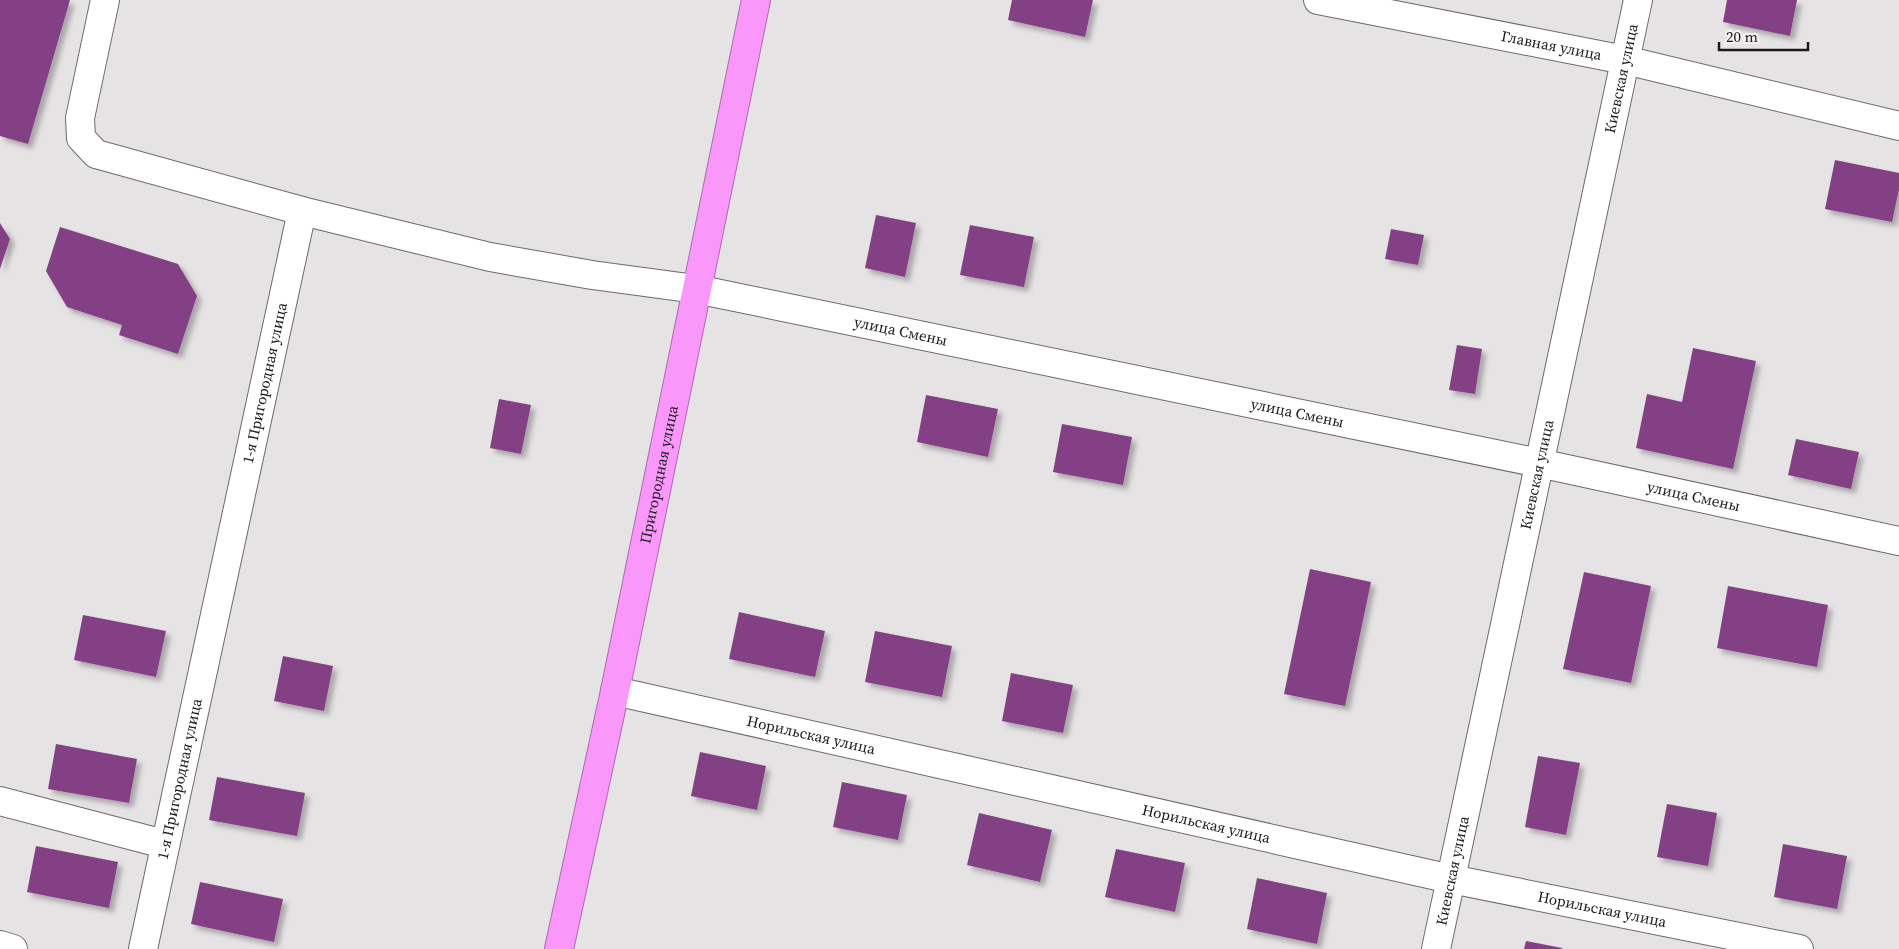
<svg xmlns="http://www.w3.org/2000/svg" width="1899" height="949" font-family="'Source Serif 4',serif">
<defs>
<filter id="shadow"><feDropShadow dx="4.5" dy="4.5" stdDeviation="2.5" flood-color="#0004"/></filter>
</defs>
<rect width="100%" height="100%" fill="#e6e3e5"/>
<path fill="#834184" filter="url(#shadow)" d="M0,0H70L28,144L0,136Z
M1012,0H1093L1085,37L1008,20Z
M1727,0H1797L1790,36L1723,22Z
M1835,160L1899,173V189L1892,222L1825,209Z
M876,215L916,223L905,277L865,268Z
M0,223L10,239L0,269Z
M970,225L1034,237L1024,287L960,275Z
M60,227L178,264L197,296L178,354L119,335L122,325L67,307L46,271Z
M1391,229L1424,235L1418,265L1385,259Z
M1457,345L1482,349L1475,394L1449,390Z
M1693,348L1756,361L1733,469L1636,448L1647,394L1682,402Z
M926,395L998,409L988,457L917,442Z
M499,399L531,405L521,454L490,448Z
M1062,424L1132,437L1123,485L1053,472Z
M1796,439L1859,452L1851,489L1788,475Z
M1310,569L1371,582L1345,706L1284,694Z
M1584,572L1651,586L1631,683L1563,669Z
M1728,586L1828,605L1817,667L1717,648Z
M739,612L825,631L815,677L729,659Z
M83,615L166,631L156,677L74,660Z
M875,631L952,646L942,697L865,682Z
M283,656L333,666L324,711L274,701Z
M1011,673L1073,685L1063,733L1002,721Z
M56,744L137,759L129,803L48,789Z
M700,752L766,766L757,810L691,796Z
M1538,756L1580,763L1566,835L1525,827Z
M217,777L305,793L297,836L209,820Z
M842,782L907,795L898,840L833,827Z
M1667,804L1717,813L1708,866L1657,857Z
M979,813L1052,830L1040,882L967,865Z
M1783,844L1847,856L1837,909L1774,897Z
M36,846L118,862L109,908L27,892Z
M1116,849L1185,863L1175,912L1105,897Z
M1257,878L1327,893L1317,944L1247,929Z
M200,882L283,899L274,942L191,924Z
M1526,941L1562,948V949H1524Z"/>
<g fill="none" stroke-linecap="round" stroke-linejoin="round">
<defs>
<g id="minor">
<path d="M105,0L80,118L81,138L96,154L302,211"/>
<path id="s1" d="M1318,0L1625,60L1899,126"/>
<path id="s2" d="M615,691L1451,879L1799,949"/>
<path d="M0,801L164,844"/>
<path d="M0,945L13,949"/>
<path id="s3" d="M143,949L302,211L490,257L592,275L696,289L1539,463L1899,541"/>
<path id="s4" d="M1436,949L1638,0"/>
</g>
<g id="highway">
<path id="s5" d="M559,949L615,691L756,0"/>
</g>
</defs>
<use href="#minor" stroke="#6d6a6d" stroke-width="30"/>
<use href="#highway" stroke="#ac6bad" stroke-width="30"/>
<use href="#minor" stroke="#fff" stroke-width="28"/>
<use href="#highway" stroke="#fa97fb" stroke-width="28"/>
</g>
<g text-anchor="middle" stroke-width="5" stroke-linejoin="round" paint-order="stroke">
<g font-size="15" fill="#1b1a1b" stroke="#f3f0f3">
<text dy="5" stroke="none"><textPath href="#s1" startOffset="238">Главная улица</textPath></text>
<text dy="5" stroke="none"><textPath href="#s4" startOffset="890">Киевская улица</textPath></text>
<text dy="5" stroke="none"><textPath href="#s3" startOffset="1366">улица Смены</textPath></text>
<text dy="5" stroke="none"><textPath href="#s3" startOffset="579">1-я Пригородная улица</textPath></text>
<text dy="5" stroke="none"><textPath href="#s3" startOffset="1771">улица Смены</textPath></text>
<text dy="5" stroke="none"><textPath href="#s5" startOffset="485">Пригородная улица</textPath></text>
<text dy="5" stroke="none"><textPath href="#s4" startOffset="485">Киевская улица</textPath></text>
<text dy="5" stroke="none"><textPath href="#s3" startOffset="2176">улица Смены</textPath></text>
<text dy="5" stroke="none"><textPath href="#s2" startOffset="201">Норильская улица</textPath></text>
<text dy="5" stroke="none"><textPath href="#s3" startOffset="174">1-я Пригородная улица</textPath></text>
<text dy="5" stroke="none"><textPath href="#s2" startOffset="606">Норильская улица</textPath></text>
<text dy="5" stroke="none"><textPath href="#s4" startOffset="80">Киевская улица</textPath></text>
<text dy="5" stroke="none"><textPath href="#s2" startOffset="1011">Норильская улица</textPath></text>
</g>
</g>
<path d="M1719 42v8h89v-8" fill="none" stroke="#1b1a1b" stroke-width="2.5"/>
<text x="1726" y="42" font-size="15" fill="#1b1a1b" stroke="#f3f0f3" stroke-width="4" paint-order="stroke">20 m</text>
</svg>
